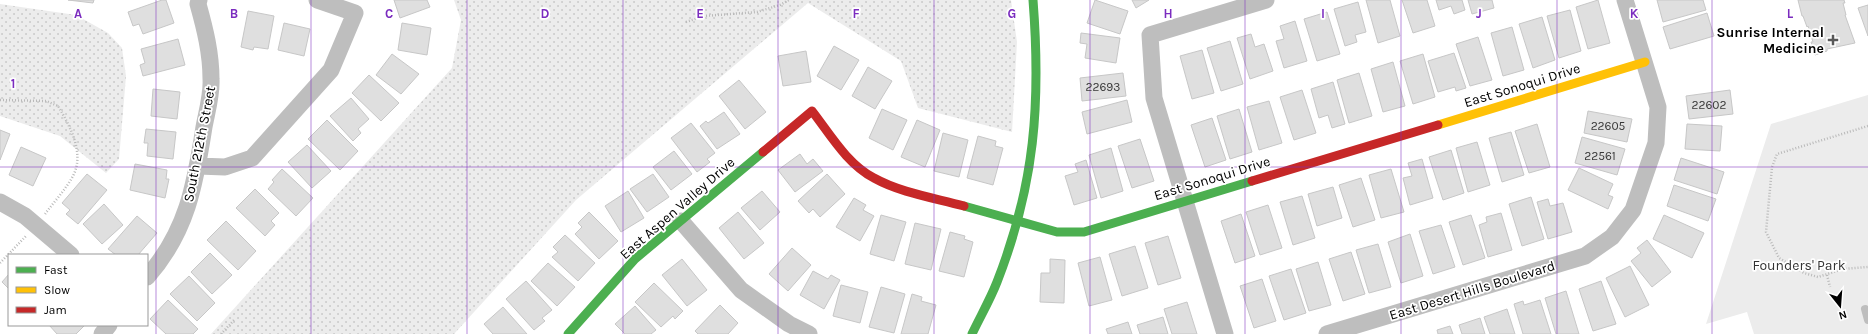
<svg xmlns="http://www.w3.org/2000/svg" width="1868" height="334" font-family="Karla,sans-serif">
<defs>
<pattern id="grass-dots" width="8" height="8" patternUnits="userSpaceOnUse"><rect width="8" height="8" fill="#ececec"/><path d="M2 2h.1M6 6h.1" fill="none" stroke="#c9c9c9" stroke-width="1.8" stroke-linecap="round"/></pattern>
</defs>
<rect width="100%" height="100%" fill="#fff"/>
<path fill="url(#grass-dots)" d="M454,0H1011L1017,42L1012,132L918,108L901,61L808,3L576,200L454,334H211L452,68L461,20Z
M0,4L76,15L108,33L122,48L126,76L119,159L106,173L60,136L0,116Z"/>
<path fill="#ececec" d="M1868,95V334H1754L1747,312L1706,324L1771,124Z"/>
<path fill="#dfdfdf" stroke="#c7c7c7" d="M68,0H94L93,3Z
M162,0H166L174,23L143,34L139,24L133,26L128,12Z
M394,0H427L430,7L400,18Z
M1095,0L1128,11L1120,34L1087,23Z
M1132,0H1149L1136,8Z
M1366,0H1390L1400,36L1378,43Z
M1402,0H1427L1435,26L1413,33Z
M1436,0H1462L1465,10L1454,14L1451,6L1439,10Z
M1468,0H1492L1494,8L1472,14Z
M1598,0L1610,43L1588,49L1576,7Z
M1657,0H1703L1706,10L1663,22Z
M1798,0H1844L1845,3H1843L1846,15H1845L1855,43L1827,49V51L1815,55L1811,42H1813L1808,26L1807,27L1803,16H1802Z
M1358,2L1366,32L1355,35L1357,42L1345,46L1334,9Z
M1868,5V36L1858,8Z
M1570,10L1581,51L1559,58L1547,16Z
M248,11L274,16L268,49L254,47L253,50L241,47Z
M1327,12L1340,54L1317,61L1304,19Z
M1707,13L1714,36L1670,49L1663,27Z
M1542,17L1555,60L1533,68L1519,24Z
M1295,21L1307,61L1284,68L1276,41L1284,39L1280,26Z
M284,23L310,29L304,56L278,50Z
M402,23L431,28L427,55L398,50Z
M1512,27L1524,70L1503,76L1491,33Z
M1081,33L1120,38L1116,63L1085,58L1087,44L1080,43Z
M1251,34L1255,47L1264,44L1273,71L1250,79L1237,38Z
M1478,37L1492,80L1470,86L1456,44Z
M178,39L185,65L143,76L140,65L145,63L141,49Z
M1230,41L1243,84L1221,91L1207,48Z
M834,46L859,60L841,90L817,76Z
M1202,50L1214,93L1192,99L1180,56Z
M806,51L811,82L783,86L778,56Z
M1454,53L1466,88L1456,91L1455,87L1438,92L1428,61Z
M392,54L419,74L401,94L376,75Z
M1423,54L1435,97L1413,104L1400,61Z
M1393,62L1405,106L1383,112L1371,69Z
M868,67L892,81L875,109L852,96Z
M1123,73L1126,96L1082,101L1080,78Z
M1359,73L1372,116L1349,123L1337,80Z
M369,75L399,103L381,121L352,93Z
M739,80L766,112L745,129L719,96Z
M1333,82L1345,124L1332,128L1328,115L1319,118L1311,89Z
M153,89L180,92L177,119L151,116Z
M1302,90L1316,133L1294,140L1280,97Z
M1730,90L1733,114L1689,119L1686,96Z
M351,98L369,119L358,129L361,133L353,141L330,116Z
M1127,100L1132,122L1087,134L1082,112Z
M1269,101L1282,143L1259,150L1247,107Z
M882,109L907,120L893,150L869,138Z
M1239,109L1252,152L1230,159L1217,116Z
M1588,111L1632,119L1627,142L1584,133Z
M724,112L740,134L717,149L700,126L706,121L708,123Z
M1212,118L1226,160L1205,167L1191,125Z
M327,120L358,151L340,170L308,139Z
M917,120L940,130L925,167L901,157Z
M691,123L715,153L707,159L710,162L697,172L671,138Z
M1537,124L1550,167L1529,173L1515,131Z
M1687,124L1722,126L1720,151L1685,149Z
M146,129L176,132L173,159L147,156L148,143H144Z
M0,130L10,134L0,160Z
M1511,132L1524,175L1502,182L1489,138Z
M943,133L968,140L959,177L934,171Z
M978,136L996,141L995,146L1003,148L993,185L967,178Z
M1582,137L1625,149L1617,175L1575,163Z
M1140,139L1154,181L1132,188L1118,146Z
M1477,142L1490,185L1468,192L1456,148Z
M307,145L331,171L312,188L288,162Z
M21,147L46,158L33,186L9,175Z
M1111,148L1123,191L1101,198L1089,155Z
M1451,150L1464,193L1443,200L1429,157Z
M674,151L692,174L671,190L653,167Z
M800,154L807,164L813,159L823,171L795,192L778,170Z
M1681,158L1724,172L1717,194L1674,180Z
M1422,159L1433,198L1410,205L1403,178L1412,176L1408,163Z
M1086,160L1097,198L1074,205L1065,176L1078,172L1075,164Z
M135,164L167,170L166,179H169L165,198L130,190Z
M1579,168L1613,184L1608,195L1613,197L1608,209L1568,190Z
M282,169L313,198L296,216L268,189L274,182L272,180Z
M1391,169L1404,212L1381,218L1369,175Z
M87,174L107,190L78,224L66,214L70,210L62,203Z
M653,174L669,197L647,212L630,189Z
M827,174L845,194L820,217L813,209L809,213L798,201Z
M1361,178L1375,220L1353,227L1339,185Z
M1674,185L1716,199L1708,221L1667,206Z
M1333,187L1342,218L1317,226L1308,194Z
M255,189L279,213L271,221L275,225L265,236L236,208Z
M628,191L644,218L621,232L605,206Z
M762,191L780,212L760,230L741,208Z
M1302,196L1315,238L1293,245L1280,202Z
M1531,197L1544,239L1522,246L1509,204Z
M854,198L866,205L863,210L874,216L860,241L836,227Z
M1548,199L1550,206L1563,203L1572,232L1548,239L1537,202Z
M104,204L123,225L102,244L83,224Z
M1268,205L1282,248L1260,255L1246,212Z
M589,212L618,241L599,259L575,234L582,227L578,223Z
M738,212L764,243L744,259L719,228Z
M1501,213L1512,250L1488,257L1479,225L1487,222L1486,217Z
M1241,214L1255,256L1235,263L1221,221Z
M881,215L906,222L894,261L870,254Z
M1471,215L1485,258L1463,265L1449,222Z
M1664,215L1704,233L1692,258L1653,239Z
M137,216L157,233L138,255H116L108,249Z
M226,221L256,251L238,270L207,240Z
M915,223L941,229L931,270L905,264Z
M1441,225L1455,267L1433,274L1419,231Z
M950,232L965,236L964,239L973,242L964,277L939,271Z
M1410,234L1423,276L1401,283L1388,242Z
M565,235L595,263L578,281L552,257L558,252L553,247Z
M1168,236L1181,278L1158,285L1145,243Z
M1647,240L1671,272L1652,287L1631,261L1641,253L1637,248Z
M1378,244L1391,287L1369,293L1356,250Z
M1135,246L1148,288L1122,296L1109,254Z
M792,248L811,265L788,291L769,274Z
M1351,252L1365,294L1343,301L1329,259Z
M210,253L232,275L212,294L191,272Z
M1100,257L1112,300L1089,306L1078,263Z
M682,259L707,290L687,306L662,275Z
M1050,259L1065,260L1064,303L1040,302L1041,273H1050Z
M1318,262L1331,305L1309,311L1296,269Z
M548,263L575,287L557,306L531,281Z
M1630,266L1649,305L1625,317L1606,278Z
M1291,269L1306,313L1284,320L1269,276Z
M813,271L828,279L831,275L840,280L824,309L800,295Z
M9,274V289L2,282Z
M189,276L215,303L197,321L170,294Z
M1262,279L1276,321L1254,328L1240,286Z
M526,281L552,310L542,318L545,321L534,330L506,299Z
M1601,281L1616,324L1593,331L1579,289Z
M654,283L683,311L675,319L673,316L661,327L635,302Z
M841,285L868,292L860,323L833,316Z
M881,287L905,294L894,333L869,327Z
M1566,291L1579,334H1556L1545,298Z
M912,294L922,297L921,301L936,305L928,334H901Z
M168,300L198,329L193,334H166L150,319Z
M1540,300L1551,334H1523L1514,304L1523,301L1524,305Z
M1187,302L1197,334H1172L1164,309Z
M720,305L738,323L728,334H698L695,331Z
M635,306L656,330L651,334H625L615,324Z
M503,307L527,334H493L484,324Z
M1507,309L1515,334H1490L1484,317Z
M1163,317L1168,334H1140L1137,325Z
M1480,318L1485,334H1462L1459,325Z
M1128,322L1132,334H1108L1106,329Z
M49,325H85L76,334H57Z
M1450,326L1453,334H1438L1437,330Z"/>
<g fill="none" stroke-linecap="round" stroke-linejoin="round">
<path stroke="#b9b9b9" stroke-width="2.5" stroke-dasharray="1 2" stroke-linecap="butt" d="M686,22L704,16L757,12L780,5L789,0
M0,100L46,101L58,106C70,126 85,153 73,176C66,189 54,202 45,214
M1868,126L1777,154L1772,167L1766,232L1779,258L1804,273L1818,277L1843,269L1868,267
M0,263L26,236
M1827,275L1830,287
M221,334L235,319"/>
<path stroke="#bebebe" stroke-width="8" d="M1865,309L1868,320"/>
<path stroke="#bebebe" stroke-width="17" d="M198,166L225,167L252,158L331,70L355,13L317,0
M0,202L25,216L71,255
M681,221L741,290L789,324L809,334
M147,277C187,232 195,185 204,127C207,111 212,94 211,79C211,53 205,29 198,4L199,0
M102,334L109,325
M1225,334L1154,98L1150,35L1266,0
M1327,334L1585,256L1612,237L1633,210L1656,143L1658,107L1625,0"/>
<path stroke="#4caf50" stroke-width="9" d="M964,206L1057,232H1084L1252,181
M568,334L635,259L763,152
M972,334C980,317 990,300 997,282C1035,185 1041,103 1033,0"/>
<path stroke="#ffc107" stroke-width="9" d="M1438,125L1645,62"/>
<path stroke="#c62828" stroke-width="9" d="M763,152L812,111C830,134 847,164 874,178C901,193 935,198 964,206
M1252,181L1438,125"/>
</g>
<path fill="none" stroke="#7b2cbf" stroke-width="1" stroke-opacity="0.55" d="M156,0V334M311,0V334M467,0V334M623,0V334M778,0V334M934,0V334M1090,0V334M1245,0V334M1401,0V334M1557,0V334M1712,0V334M0,167H1868"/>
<path fill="#595959" stroke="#fff" stroke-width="1.5" d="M1831 34h4v4h4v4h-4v4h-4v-4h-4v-4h4z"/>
<g text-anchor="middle" stroke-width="3.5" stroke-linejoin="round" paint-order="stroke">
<g font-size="12" fill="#383838">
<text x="1103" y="91">22693</text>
<text x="1709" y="109">22602</text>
<text x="1608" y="130">22605</text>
<text x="1600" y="160">22561</text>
</g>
<g font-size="14" font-weight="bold" fill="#000" stroke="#fff" text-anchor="end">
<text x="1824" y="37">Sunrise Internal<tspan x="1824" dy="16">Medicine</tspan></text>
</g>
<g font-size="14" fill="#000" stroke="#fff">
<text transform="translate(1522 85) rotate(-17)" y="5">East Sonoqui Drive</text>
<text transform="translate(199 144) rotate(-79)" y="5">South 212th Street</text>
<text transform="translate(1212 178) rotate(-17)" y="5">East Sonoqui Drive</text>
<text transform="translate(677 208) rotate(-41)" y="5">East Aspen Valley Drive</text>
<text transform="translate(1472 290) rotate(-17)" y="5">East Desert Hills Boulevard</text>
</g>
<g font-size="14" fill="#333" stroke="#fff">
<text x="1799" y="270">Founders' Park</text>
</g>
</g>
<g font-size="13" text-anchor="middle" font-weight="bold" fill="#7b2cbf" stroke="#fff" stroke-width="3.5" stroke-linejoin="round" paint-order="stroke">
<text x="78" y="18">A</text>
<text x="234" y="18">B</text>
<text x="389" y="18">C</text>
<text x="545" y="18">D</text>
<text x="700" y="18">E</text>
<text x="856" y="18">F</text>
<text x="1012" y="18">G</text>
<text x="1168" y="18">H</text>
<text x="1323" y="18">I</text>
<text x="1479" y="18">J</text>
<text x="1634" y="18">K</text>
<text x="1790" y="18">L</text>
<text x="13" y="88">1</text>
</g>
<rect x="8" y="254" width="140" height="72" fill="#ffffff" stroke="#999999"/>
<rect x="16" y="267" width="20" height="6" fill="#4caf50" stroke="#999999"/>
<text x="44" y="274" font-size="12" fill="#000000">Fast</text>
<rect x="16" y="287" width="20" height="6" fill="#ffc107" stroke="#999999"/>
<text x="44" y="294" font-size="12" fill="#000000">Slow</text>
<rect x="16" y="307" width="20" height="6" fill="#c62828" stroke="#999999"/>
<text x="44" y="314" font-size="12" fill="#000000">Jam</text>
<g transform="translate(1840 306) rotate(163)" stroke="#ffffff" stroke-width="3" paint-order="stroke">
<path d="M0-3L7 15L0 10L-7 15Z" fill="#000000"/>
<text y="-6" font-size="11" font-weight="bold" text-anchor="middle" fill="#000000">N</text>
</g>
</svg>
